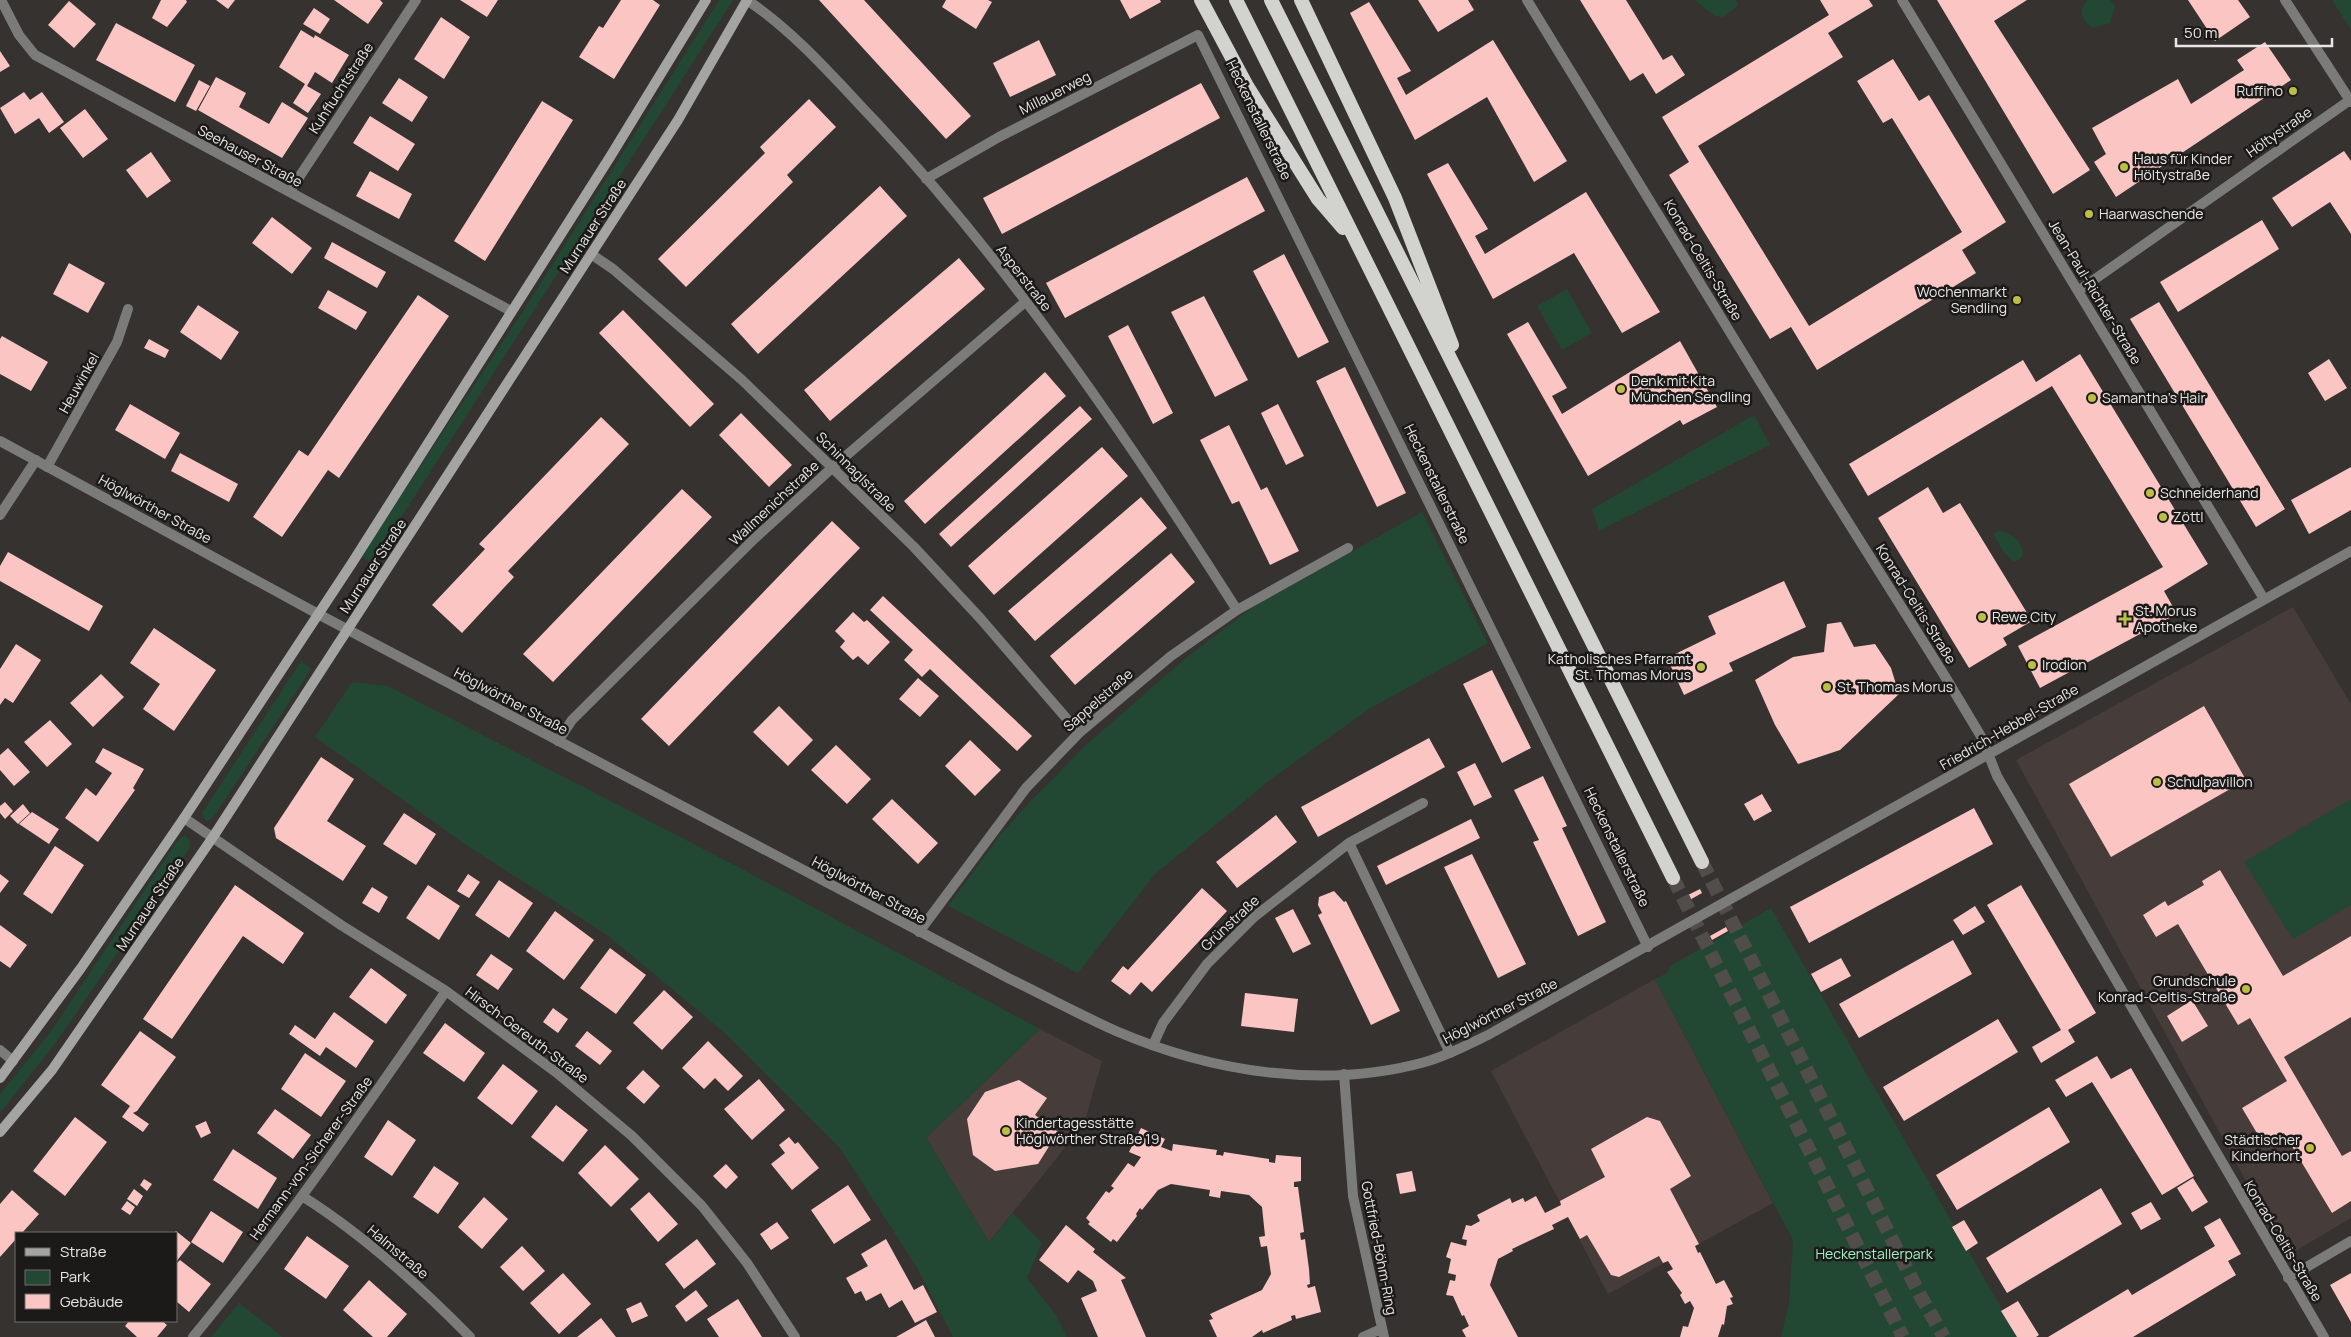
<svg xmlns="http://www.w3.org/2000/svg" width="2351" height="1337" font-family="Manrope,sans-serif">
<rect width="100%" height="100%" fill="#363230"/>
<path fill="#463c39" d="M2293,607L2351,704V1218L2287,1256L2016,760Z
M1655,979L1773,1203L1608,1294L1491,1071Z
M1040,1029L1102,1061L1084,1124L989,1242L926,1138Z"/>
<path fill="#224733" d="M719,0H733L372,563L361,556L520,316Z
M1695,0H1736L1738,6L1723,17L1715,16Z
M2087,0H2110L2115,6L2110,23L2092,28C2082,20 2078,12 2087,0Z
M2332,0H2351V30Z
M1567,289L1592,333L1562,350L1537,306Z
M1754,415L1770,445L1599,531L1592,509Z
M1422,512L1488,643L1369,709L1274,777L1155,874L1078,973L948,906L1001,834L1028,804L1087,744L1187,657L1253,607Z
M1999,531C2011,532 2023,542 2023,554L2020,559L2013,562L2003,551L1993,534Z
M301,661L311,669L213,818L206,821L202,813Z
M352,682L388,686L742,869L1040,1029L926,1138L989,1242L1013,1213L1042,1243L1027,1278L1056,1315L1067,1337H953L916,1266L839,1147L726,1034L607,935L469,847L315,737Z
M2351,799V905L2293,939L2244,862Z
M185,835L190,841L189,849L57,1041L0,1113V1094L52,1030L177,841Z
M1771,908L2018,1337H1781L1789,1303L1793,1240L1655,979L1667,973L1670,966Z
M239,1303L283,1337H211Z"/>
<path fill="#fac5c3" d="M161,0H186L187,2L167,27L152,18Z
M216,0H235L228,9Z
M334,0H380L383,3L368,24Z
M460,0H498L487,17Z
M621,0H653L660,5L614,79L579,57L599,26L603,28Z
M819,0H864L971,116L946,139Z
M946,0H988L992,2L976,29L942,7Z
M1120,0H1160L1161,2L1130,19Z
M1418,0H1468L1474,10L1438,32Z
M1580,0H1626L1663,60L1672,55L1685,75L1656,94L1643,73L1630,81Z
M1820,0H1869L1873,6L1828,33L1843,57L1698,146L1809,326L1962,232L1892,118L1883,123L1857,81L1893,59L1919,101L1929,95L2006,222L1962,250L1976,273L1817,370L1791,327L1770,339L1669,175L1689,162L1662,117L1829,15Z
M1937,0H2027L1994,21L2090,170L2053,194Z
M2188,0H2238L2250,17L2215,41Z
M69,1L96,24L74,48L48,25Z
M1369,2L1411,71L1397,78L1406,95L1493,40L1567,161L1534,182L1487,97L1415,140L1350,13Z
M314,8L330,19L320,34L303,24Z
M441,17L470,37L444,79L414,59Z
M116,23L195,65L175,102L96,60Z
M301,30L314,38L315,35L349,55L332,83L315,72L307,86L321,94L308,113L293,103L305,84L279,67Z
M1039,40L1056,75L1010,97L993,63Z
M2265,42L2291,80L2116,197L2094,162L2106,154L2092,128L2178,79L2191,104L2244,70L2237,60Z
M0,51L10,66L0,72Z
M216,77L246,93L239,107L269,124L282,102L308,118L282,158L198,110Z
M399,78L428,97L412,122L382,103Z
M199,80L210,86L196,111L186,106Z
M1201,83L1220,118L1002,234L983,198Z
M24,92L30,100L42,92L64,122L49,133L39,118L15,134L0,108Z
M809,99L836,127L787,175L793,182L686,287L658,259L765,153L760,147Z
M542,101L573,120L485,261L454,241Z
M85,109L108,139L83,158L60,128Z
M370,116L415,144L398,171L353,143Z
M2344,151L2351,161V234L2330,202L2292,227L2272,198Z
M151,152L171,181L147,198L126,170Z
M1448,163L1488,229L1475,236L1485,254L1586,192L1660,312L1622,333L1574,253L1493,299L1427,174Z
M370,171L412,194L399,219L356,196Z
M1247,177L1265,211L1065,318L1046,283Z
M880,186L907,216L758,354L731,324Z
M272,217L312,248L292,274L252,243Z
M2262,220L2279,249L2178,312L2160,282Z
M332,242L386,272L377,288L324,258Z
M1284,254L1329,342L1298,358L1253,271Z
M959,258L985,289L830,421L804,390Z
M69,263L105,283L88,313L53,294Z
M328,290L367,312L356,330L318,308Z
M418,295L449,316L339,478L328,470L282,537L253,517L299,450L308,456Z
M1204,296L1248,380L1215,397L1171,312Z
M2159,302L2285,509L2256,527L2130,319Z
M198,305L239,332L221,360L180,332Z
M623,310L714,404L690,427L599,333Z
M1528,322L1567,388L1552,396L1562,414L1680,341L1717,407L1683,425L1680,420L1588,476L1507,334Z
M1128,325L1173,413L1153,424L1108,336Z
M2,336L48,362L31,391L0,374V339Z
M149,339L169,350L165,358L144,348Z
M2080,354L2208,564L2164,591L2177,614L2040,688L2018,646L2163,567L2052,386L1868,496L1849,464L2023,360L2036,382Z
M2329,359L2347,388L2325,401L2308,373Z
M1345,367L1406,493L1377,507L1316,381Z
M1045,372L1066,396L925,524L904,501Z
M130,404L180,433L165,459L115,430Z
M1278,404L1304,456L1286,465L1261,413Z
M1080,406L1092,419L951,547L939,534Z
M741,413L792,465L769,487L719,435Z
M601,417L629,444L508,571L514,577L462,633L432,605L485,549L479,544Z
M1229,425L1261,490L1267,487L1299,551L1270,565L1239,501L1232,504L1200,440Z
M1102,447L1128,476L994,595L968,566Z
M180,453L238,484L229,502L171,471Z
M2351,467V510L2309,534L2291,500Z
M1928,487L1943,513L1960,503L2032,621L2003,638L2007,645L1969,668L1878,518Z
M682,489L712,517L553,682L523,654Z
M1141,497L1167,528L1035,641L1008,611Z
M832,521L860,548L669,746L641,719Z
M8,552L103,606L89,631L0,581V566Z
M1171,553L1195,582L1075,685L1050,656Z
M1784,581L1806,627L1729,663L1733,671L1684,695L1667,658L1716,634L1708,616Z
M883,596L1032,736L1017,751L930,669L922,677L904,660L913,650L870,610Z
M853,612L864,622L867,620L890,642L868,665L858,656L853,660L840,647L845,641L835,631Z
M1841,622L1854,647L1875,644L1891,668L1899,694L1840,750L1798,764L1775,725L1755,680L1793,657L1824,652L1827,624Z
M154,628L216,670L174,731L143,709L160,684L130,663Z
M16,644L41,660L13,703L5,698L0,705V669Z
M1492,670L1531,748L1502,763L1463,684Z
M101,674L124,697L93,727L70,703Z
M918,678L939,696L920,717L899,699Z
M779,706L813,740L788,766L753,732Z
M2204,706L2246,780L2111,857L2069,784Z
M50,720L72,744L47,767L24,742Z
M1429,738L1445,767L1318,837L1301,807Z
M970,740L1001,770L975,796L945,766Z
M836,745L871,779L847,804L811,770Z
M8,748L30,772L14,786L0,770V755Z
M103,748L144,769L133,788L135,790L98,842L65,818L86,788L96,796L112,773L95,762Z
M321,757L354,779L327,821L366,846L343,881L276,838L274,828Z
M1475,763L1492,797L1474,806L1457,772Z
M1543,776L1567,826L1562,828L1606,922L1578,936L1533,842L1539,840L1514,790Z
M1762,794L1772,811L1754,821L1744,804Z
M892,799L938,843L918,864L872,819Z
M5,802L13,811L5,819L0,813V806Z
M23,804L30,813L18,824L10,816Z
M1974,808L1993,844L1809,943L1790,907Z
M32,812L59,829L49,844L19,824Z
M404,813L436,834L416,865L383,844Z
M1276,815L1297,842L1237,888L1216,862Z
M1471,819L1480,838L1386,885L1377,866Z
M55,846L84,865L52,914L23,894Z
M1472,854L1526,964L1498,978L1444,867Z
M2220,870L2283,976L2351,936V1017L2284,1057L2342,1156L2351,1151V1201L2332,1213L2284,1133L2264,1145L2242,1108L2287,1081L2250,1018L2238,1025L2178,924L2156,937L2143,915L2165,901L2168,906L2204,885L2202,881Z
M0,874L9,881L0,893Z
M468,874L480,882L469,898L457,891Z
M499,880L533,903L509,938L475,915Z
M235,885L304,933L283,964L243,936L172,1039L143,1019Z
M428,885L460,906L439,940L406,918Z
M2021,885L2096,1013L2068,1030L2075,1042L2041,1063L2032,1047L2061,1030L1987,905Z
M372,887L388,897L379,913L362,903Z
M1202,888L1227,911L1152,992L1141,982L1130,995L1111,981L1123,966L1128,970Z
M1700,889L1702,893L1686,902L1684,897Z
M1334,891L1344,902L1346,901L1400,1011L1371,1025L1318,915L1322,913L1318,905L1319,897Z
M1975,906L1985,922L1963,935L1953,920Z
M1293,909L1311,944L1293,953L1275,918Z
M555,911L594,940L564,980L526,951Z
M0,925L27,945L10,968L0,961Z
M1726,927L1728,931L1712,940L1710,936Z
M1953,940L1972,974L1859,1038L1839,1004Z
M610,948L646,975L616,1014L580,988Z
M491,954L513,969L498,990L476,975Z
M1841,958L1851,976L1821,992L1811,974Z
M371,968L407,995L386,1024L349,997Z
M664,990L693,1017L662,1050L633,1023Z
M1245,993L1298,999L1294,1032L1241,1026Z
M2192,1000L2208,1026L2182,1042L2167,1016Z
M553,1008L568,1019L558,1033L543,1022Z
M334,1012L374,1041L356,1068L326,1047L320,1056L289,1034L295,1025L315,1039Z
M1998,1019L2018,1052L1904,1121L1883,1087Z
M445,1023L485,1053L464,1082L423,1053Z
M140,1031L176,1057L137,1111L133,1113L149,1124L143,1132L122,1117L130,1106L101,1085Z
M587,1031L612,1051L600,1065L575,1046Z
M708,1041L743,1076L728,1091L715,1078L704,1089L682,1068Z
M305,1053L346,1081L321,1117L281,1089Z
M2097,1056L2111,1079L2131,1068L2194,1176L2162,1195L2092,1082L2066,1097L2055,1080Z
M503,1064L538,1091L512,1125L477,1098Z
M643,1070L660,1086L644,1104L626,1088Z
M759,1079L785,1110L752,1140L724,1109Z
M1019,1080L1047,1098L1035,1115L1058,1132L1038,1164L995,1171L973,1155L967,1119L985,1092Z
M556,1105L588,1130L563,1162L531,1137Z
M2049,1107L2070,1142L1957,1210L1936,1175Z
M275,1109L311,1135L293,1159L257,1133Z
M75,1117L107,1142L65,1196L33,1171Z
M1647,1117L1660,1121L1691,1176L1670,1189L1699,1244L1695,1246L1698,1253L1700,1252L1716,1284L1724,1280L1733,1297L1730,1298L1733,1304L1727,1306L1724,1325L1722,1324L1718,1337H1680L1683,1326L1688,1327L1694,1308L1690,1301L1685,1304L1680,1295L1682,1293L1667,1272L1673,1269L1668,1261L1663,1263L1659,1256L1619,1277L1611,1275L1587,1235L1580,1239L1568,1217L1552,1225L1554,1229L1512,1249L1513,1251L1498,1259L1490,1285L1518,1337H1466L1462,1330L1469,1326L1464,1315L1462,1316L1453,1296L1446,1295L1450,1280L1455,1281L1456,1275L1448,1273L1451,1259L1446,1257L1451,1242L1466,1246L1467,1240L1462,1239L1466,1225L1471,1226L1480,1221L1477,1215L1510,1198L1512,1203L1523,1198L1525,1202L1536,1196L1545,1213L1561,1205L1560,1201L1605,1177L1591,1149Z
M388,1120L416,1140L392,1176L364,1157Z
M206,1121L211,1133L201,1138L195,1126Z
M1141,1128L1165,1139L1161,1147L1172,1151L1173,1144L1217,1150L1216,1155H1220L1223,1156L1224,1152L1269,1159V1162L1275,1163L1276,1155L1301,1157V1181L1294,1182V1187H1298L1304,1232L1300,1233L1301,1240L1305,1239L1309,1269L1310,1284L1307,1285L1308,1288L1315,1286L1321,1312L1296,1319L1295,1315L1291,1316L1292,1320L1263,1333L1262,1330L1252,1337H1217L1209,1320L1213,1319L1210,1314L1262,1290L1271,1274L1267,1246L1261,1247L1259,1237L1265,1236L1262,1207L1249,1195L1221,1191L1220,1198L1209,1196L1210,1190L1171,1184L1158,1190L1142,1210L1140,1208L1136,1214L1137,1216L1117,1242L1113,1239L1111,1242L1088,1224L1090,1222L1086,1218L1106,1191L1109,1193L1114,1188L1111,1186L1128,1163L1134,1167L1141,1157L1129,1152Z
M789,1137L795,1144L798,1142L819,1168L792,1190L771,1164L785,1153L779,1145Z
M605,1145L639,1179L611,1207L578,1173Z
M233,1149L277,1178L258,1209L213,1180Z
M726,1164L738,1177L726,1189L713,1176Z
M434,1166L459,1183L438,1214L413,1197Z
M1412,1171L1416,1191L1400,1194L1396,1174Z
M2193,1178L2208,1202L2192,1212L2177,1188Z
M144,1179L152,1184L147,1191L140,1185Z
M848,1185L871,1220L834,1244L811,1210Z
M2101,1188L2122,1224L2007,1293L1986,1258Z
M134,1189L143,1196L137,1206L127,1199Z
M12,1190L39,1214L22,1233H16V1239L0,1257V1204Z
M649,1192L678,1224L658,1242L630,1209Z
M484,1197L508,1219L482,1249L458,1227Z
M127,1201L135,1207L130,1215L121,1209Z
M2151,1202L2161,1219L2141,1230L2131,1213Z
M211,1211L243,1232L223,1263L191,1242Z
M2220,1218L2241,1254L2228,1261L2236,1275L2133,1337H2048L2128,1289L2132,1295L2215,1246L2204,1227Z
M1964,1220L1978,1243L1966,1251L1952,1227Z
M777,1222L789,1238L771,1250L760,1234Z
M1066,1225L1095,1249L1093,1252L1126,1278L1121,1280L1146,1337H1098L1081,1298L1097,1291L1093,1281L1078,1270L1068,1283L1039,1260Z
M176,1231L191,1243L176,1262V1233H174Z
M307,1236L349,1266L326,1299L284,1269Z
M697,1239L716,1264L684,1289L665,1264Z
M886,1239L914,1290L923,1285L937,1312L915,1323L902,1300L889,1308L881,1293L866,1301L861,1291L855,1294L846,1278L868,1266L861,1254Z
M522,1246L545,1271L523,1291L500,1267Z
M180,1260L211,1284L189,1312L176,1301V1264Z
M563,1273L591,1304L559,1334L530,1303Z
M2351,1273V1322L2330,1285Z
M369,1280L407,1314L387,1337H373L343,1310Z
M696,1290L708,1306L686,1322L675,1306Z
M738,1299L762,1337H719L707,1319Z
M2018,1301L2039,1335L2036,1337H2017L2001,1311Z
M641,1302L648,1316L632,1323L626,1309Z
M601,1318L616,1337H577Z
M926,1320L935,1337H896Z
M129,1321H162L167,1325L157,1337H137L125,1326Z"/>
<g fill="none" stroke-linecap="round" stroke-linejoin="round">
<path stroke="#514d4b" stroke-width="14" stroke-dasharray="14 7" stroke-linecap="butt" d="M1702,862L1921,1297L1944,1337
M1673,878L1903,1337"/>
<path stroke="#7b7c7a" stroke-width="10" d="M1,0L19,35L35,55L511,311
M747,0C796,33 835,79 876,122C1014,270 1128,439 1237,610
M1527,0L1769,396L1946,678L1982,738L1997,776L2324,1337
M1902,0L2264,599
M2285,0L2351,102
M926,179L999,137L1198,35L1648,947
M290,191L416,0
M591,254L613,269L742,380L914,547L980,618L1079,733
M2078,291L2350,100
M47,467L117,342L128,309
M0,515L36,460
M558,741L572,720L754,539L833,467L1025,302
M184,818L341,925L446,991L557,1073L632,1136L702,1206L747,1263L795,1337
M1349,843L1450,1053
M919,932L1026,788L1079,733L1171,656L1237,610L1348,548
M1153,1045L1163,1023L1207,964L1254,917L1349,843L1423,803
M0,1050L13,1061
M1344,1074L1353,1196L1384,1337
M302,1196C364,1235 419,1285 470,1337
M2288,1278L2351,1241
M193,1337C284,1227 365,1108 446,991
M1363,1337L1381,1329"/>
<path stroke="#7b7c7a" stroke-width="10" d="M0,441L318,614L1010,979C1045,996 1080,1015 1116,1031C1211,1072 1324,1090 1425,1062C1447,1056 1467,1045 1488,1035L2351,551"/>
<path stroke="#a4a5a2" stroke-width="10" d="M0,1078L81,968L184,818L352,563L610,157L706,0
M0,1132L52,1070L213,837L678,120L747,0"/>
<path stroke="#d2d3cf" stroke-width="14" d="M1201,0L1247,86L1318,199L1343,228
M1236,0L1673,878
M1271,0C1415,287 1559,574 1702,862
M1301,0L1395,198L1452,345"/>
</g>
<g fill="#bcbf44" stroke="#1c1a19" stroke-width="2">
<circle cx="2293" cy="91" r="5"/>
<circle cx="2124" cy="167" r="5"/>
<circle cx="2089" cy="214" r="5"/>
<circle cx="2017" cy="300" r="5"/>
<circle cx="1621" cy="389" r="5"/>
<circle cx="2092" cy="398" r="5"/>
<circle cx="2150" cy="493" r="5"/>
<circle cx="2163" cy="517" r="5"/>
<circle cx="1982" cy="617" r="5"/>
<path d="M2122.5 611.5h5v5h5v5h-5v5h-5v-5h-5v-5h5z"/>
<circle cx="2032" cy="665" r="5"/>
<circle cx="1701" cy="667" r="5"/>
<circle cx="1827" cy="687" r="5"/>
<circle cx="2157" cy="782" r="5"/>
<circle cx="2246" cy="989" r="5"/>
<circle cx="1006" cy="1131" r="5"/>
<circle cx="2310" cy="1148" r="5"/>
</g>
<g text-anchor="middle" stroke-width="5" stroke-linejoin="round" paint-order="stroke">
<g font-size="14" fill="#e9e7e6" stroke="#1c1a19">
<text transform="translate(341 88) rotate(-57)" y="5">Kuhfluchtstraße</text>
<text transform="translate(1055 93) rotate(-27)" y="5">Millauerweg</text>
<text transform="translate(1259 120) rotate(64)" y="5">Heckenstallerstraße</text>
<text transform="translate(2279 132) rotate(-35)" y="5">Höltystraße</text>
<text transform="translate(250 156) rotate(28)" y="5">Seehauser Straße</text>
<text transform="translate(593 226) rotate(-57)" y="5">Murnauer Straße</text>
<text transform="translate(1703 260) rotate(59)" y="5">Konrad-Celtis-Straße</text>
<text transform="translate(1024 278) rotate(52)" y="5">Asperstraße</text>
<text transform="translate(2095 292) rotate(59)" y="5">Jean-Paul-Richter-Straße</text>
<text transform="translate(79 383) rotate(-61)" y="5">Heuwinkel</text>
<text transform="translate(856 472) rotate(45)" y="5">Schinnaglstraße</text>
<text transform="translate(1437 484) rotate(64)" y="5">Heckenstallerstraße</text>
<text transform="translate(774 503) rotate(-43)" y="5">Wallmenichstraße</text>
<text transform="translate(155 509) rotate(29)" y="5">Höglwörther Straße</text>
<text transform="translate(373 566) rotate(-57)" y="5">Murnauer Straße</text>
<text transform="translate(1916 604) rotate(58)" y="5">Konrad-Celtis-Straße</text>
<text transform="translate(1098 700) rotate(-41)" y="5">Sappelstraße</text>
<text transform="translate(511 701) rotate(28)" y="5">Höglwörther Straße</text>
<text transform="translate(2009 727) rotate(-30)" y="5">Friedrich-Hebbel-Straße</text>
<text transform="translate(1617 847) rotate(64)" y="5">Heckenstallerstraße</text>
<text transform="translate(869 890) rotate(28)" y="5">Höglwörther Straße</text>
<text transform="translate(150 904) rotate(-56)" y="5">Murnauer Straße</text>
<text transform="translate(1230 923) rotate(-43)" y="5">Grünstraße</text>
<text transform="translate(1500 1011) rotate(-27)" y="5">Höglwörther Straße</text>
<text transform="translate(527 1035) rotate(37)" y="5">Hirsch-Gereuth-Straße</text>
<text transform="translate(311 1158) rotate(-54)" y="5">Hermann-von-Sicherer-Straße</text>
<text transform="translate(2283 1241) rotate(59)" y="5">Konrad-Celtis-Straße</text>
<text transform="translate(1379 1248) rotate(79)" y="5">Gottfried-Böhm-Ring</text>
<text transform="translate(398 1252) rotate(40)" y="5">Halmstraße</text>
</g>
<g font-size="14" fill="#e9e7e6" stroke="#1c1a19" text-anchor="start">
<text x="2283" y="96" text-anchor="end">Ruffino</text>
<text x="2134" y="164">Haus für Kinder<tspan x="2134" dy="16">Höltystraße</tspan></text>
<text x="2099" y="219">Haarwaschende</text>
<text x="2007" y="297" text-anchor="end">Wochenmarkt<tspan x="2007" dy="16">Sendling</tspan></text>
<text x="1631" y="386">Denk mit Kita<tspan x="1631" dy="16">München Sendling</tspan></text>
<text x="2102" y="403">Samantha's Hair</text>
<text x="2160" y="498">Schneiderhand</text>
<text x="2173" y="522">Zöttl</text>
<text x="2135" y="616">St. Morus<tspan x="2135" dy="16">Apotheke</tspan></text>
<text x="1992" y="622">Rewe City</text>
<text x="1691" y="664" text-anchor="end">Katholisches Pfarramt<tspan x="1691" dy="16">St. Thomas Morus</tspan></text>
<text x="2042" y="670">Irodion</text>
<text x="1837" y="692">St. Thomas Morus</text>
<text x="2167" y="787">Schulpavillon</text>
<text x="2236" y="986" text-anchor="end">Grundschule<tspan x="2236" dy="16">Konrad-Celtis-Straße</tspan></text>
<text x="1016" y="1128">Kindertagesstätte<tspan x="1016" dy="16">Höglwörther Straße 19</tspan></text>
<text x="2300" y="1145" text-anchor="end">Städtischer<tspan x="2300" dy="16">Kinderhort</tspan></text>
</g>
<g font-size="14" fill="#9df1c1" stroke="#1c1a19">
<text x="1874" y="1259">Heckenstallerpark</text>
</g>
</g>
<rect x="15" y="1232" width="162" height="90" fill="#1c1a19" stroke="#6e6c6b"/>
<rect x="25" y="1248" width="25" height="8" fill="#a4a5a2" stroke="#6e6c6b"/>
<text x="60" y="1257" font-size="15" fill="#e9e7e6">Straße</text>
<rect x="25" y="1270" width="25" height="15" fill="#224733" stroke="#6e6c6b"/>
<text x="60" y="1282" font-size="15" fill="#e9e7e6">Park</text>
<rect x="25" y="1294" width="25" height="15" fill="#fac5c3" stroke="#6e6c6b"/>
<text x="60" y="1307" font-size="15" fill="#e9e7e6">Gebäude</text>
<path d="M2176 38v8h156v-8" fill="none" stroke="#e9e7e6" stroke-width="2.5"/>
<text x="2184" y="38" font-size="15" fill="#e9e7e6" stroke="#1c1a19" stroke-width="4" paint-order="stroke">50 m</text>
</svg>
